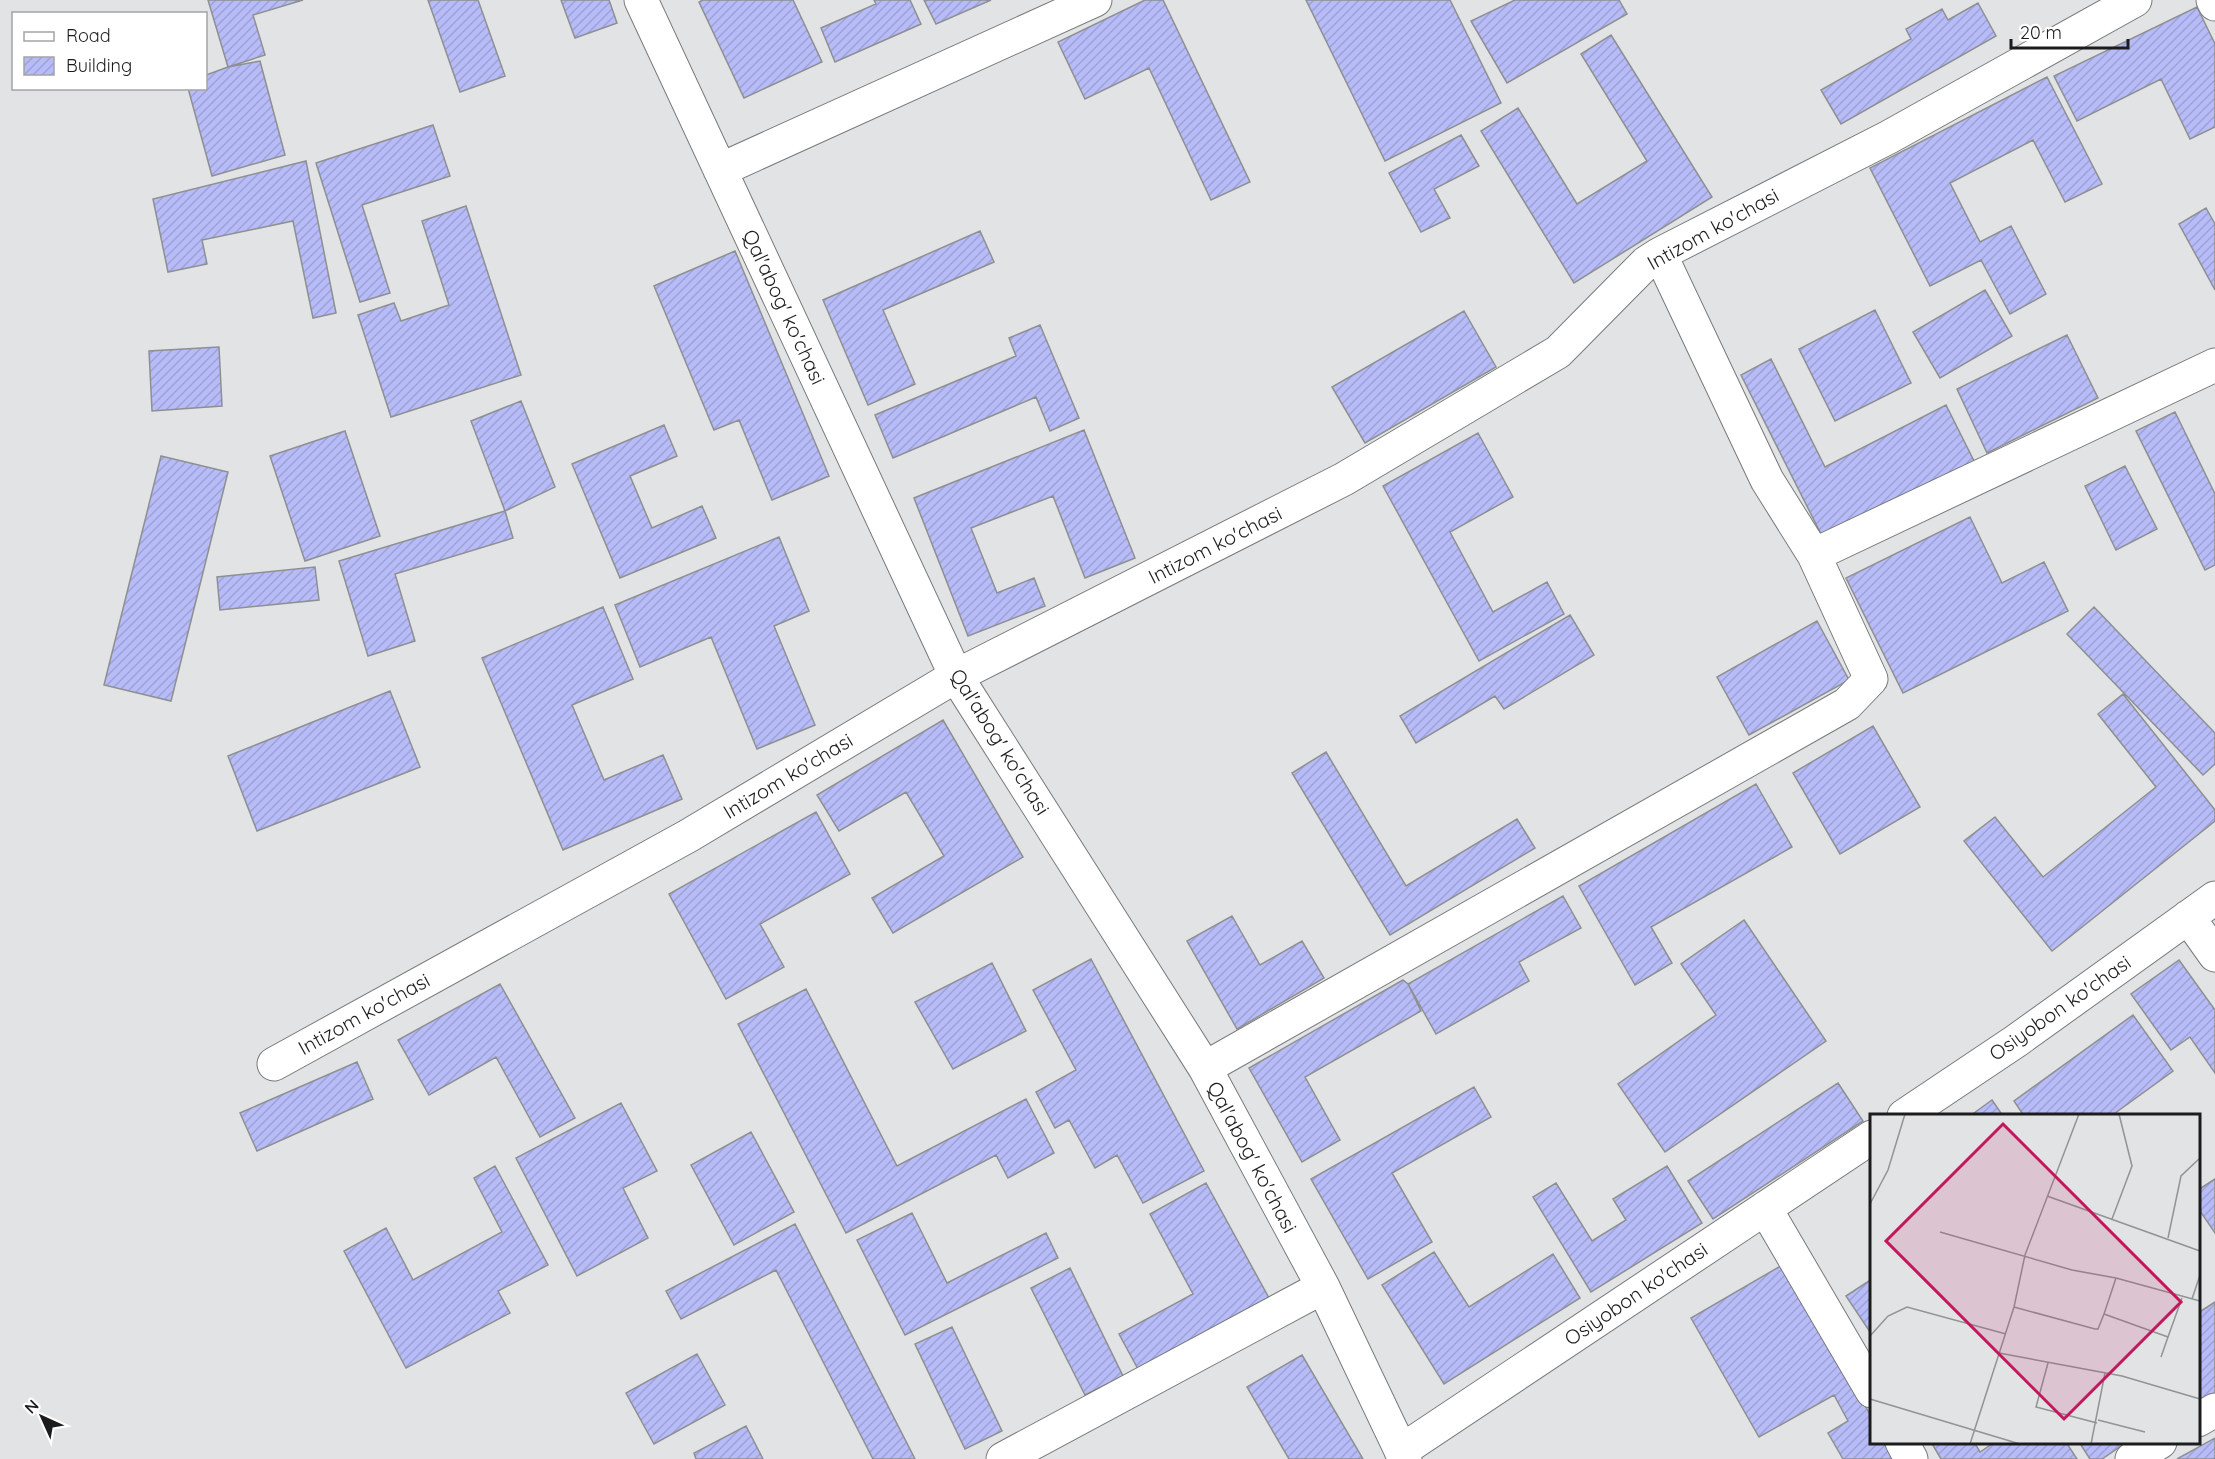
<svg xmlns="http://www.w3.org/2000/svg" width="2215" height="1459" font-family="Quicksand,sans-serif">
<defs>
<pattern id="building-hatch" width="6" height="6" patternUnits="userSpaceOnUse" patternTransform="scale(1.5)"><rect width="6" height="6" fill="#b7bcf8"/><path d="M-1 1l2-2M0 6l6-6M5 7l2-2" fill="none" stroke="#9da1d4"/></pattern>
</defs>
<rect width="100%" height="100%" fill="#e1e3e5"/>
<path fill="url(#building-hatch)" stroke="#8e8f91" stroke-width="1.5" d="M208,0H303L253,15L265,55L228,67Z
M428,0H478L505,76L460,92Z
M561,0H609L617,23L575,38Z
M703,0H793L822,62L744,98L699,2Z
M874,0H910L921,24L835,62L821,28L876,4Z
M924,0H991L936,24Z
M1145,0H1163L1250,182L1211,200L1149,68L1085,99L1058,42Z
M1306,0H1450L1501,103L1385,161Z
M1515,0H1619L1627,14L1507,83L1471,21Z
M1978,3L1996,36L1841,124L1821,90L1911,39L1906,29L1942,9L1948,20Z
M2197,7L2215,44V127L2190,139L2161,79L2077,121L2054,76Z
M1611,35L1712,197L1574,283L1481,131L1518,108L1577,204L1647,161L1581,54Z
M260,61L285,155L212,176L188,88H206V75L228,67Z
M2047,77L2102,184L2065,202L2033,140L1950,183L1980,242L2011,226L2046,294L2010,314L1981,260L1930,286L1870,168Z
M433,125L450,176L362,205L390,293L360,302L316,163Z
M1461,135L1479,166L1434,189L1450,218L1421,232L1389,173Z
M306,161L336,313L313,318L293,221L202,240L207,264L168,272L153,199Z
M466,206L521,375L391,417L358,315L394,303L401,321L449,305L422,221Z
M2206,208L2215,224V290L2179,224Z
M980,231L994,262L883,310L915,384L868,405L823,300Z
M735,251L829,476L772,500L739,420L714,430L654,286Z
M1985,290L2012,336L1940,378L1913,332Z
M1875,310L1911,383L1835,421L1799,349Z
M1464,311L1496,367L1365,443L1332,387Z
M1040,325L1079,418L1050,431L1036,397L893,458L875,415L1016,356L1009,338Z
M2067,335L2098,398L1987,453L1957,389Z
M219,347L222,406L152,411L149,351Z
M1771,359L1825,467L1946,405L1976,465L1825,542L1741,375Z
M521,401L555,487L505,511L471,421Z
M2175,412L2215,494V565L2205,570L2136,431Z
M664,425L677,456L630,476L652,528L702,506L716,538L620,578L572,464Z
M1084,430L1135,558L1085,578L1053,496L971,528L997,593L1034,578L1045,606L968,636L914,498Z
M345,431L380,536L305,561L270,456Z
M1478,433L1513,497L1450,532L1493,612L1547,582L1564,614L1479,661L1383,486Z
M161,456L228,472L171,701L104,685Z
M2125,466L2157,529L2116,550L2085,486Z
M505,511L513,538L395,574L415,641L368,656L339,561Z
M1970,517L2002,583L2044,562L2068,611L1903,693L1846,578Z
M779,537L809,611L774,626L815,725L757,749L711,637L640,667L615,605Z
M315,567L319,600L220,610L217,577Z
M603,607L633,679L572,705L604,780L663,755L682,799L563,850L482,658Z
M2094,607L2215,733V764L2203,775L2067,634Z
M1570,615L1594,655L1504,709L1495,696L1416,743L1400,716Z
M1817,621L1849,680L1749,735L1717,677Z
M390,691L420,767L257,831L228,756Z
M2123,694L2215,810V821L2052,951L1964,841L1995,817L2043,877L2156,787L2098,714Z
M943,720L1023,857L893,933L872,898L944,856L906,792L839,831L817,795Z
M1873,726L1920,807L1840,854L1793,773Z
M1326,752L1406,886L1517,819L1535,848L1390,935L1292,773Z
M1756,784L1792,847L1651,927L1672,963L1635,985L1579,886Z
M816,812L850,874L760,924L784,967L726,999L669,894Z
M1563,896L1581,928L1519,962L1529,981L1436,1034L1408,984Z
M1232,916L1260,965L1302,941L1324,978L1237,1029L1187,941Z
M1744,920L1826,1041L1665,1152L1618,1084L1716,1015L1681,964Z
M1091,959L1204,1171L1143,1203L1117,1155L1095,1168L1069,1120L1055,1128L1036,1092L1076,1070L1033,990Z
M2179,960L2215,1010V1073L2190,1037L2171,1050L2131,994Z
M992,963L1026,1031L953,1069L915,1002Z
M1403,980L1408,984L1421,1011L1305,1077L1340,1140L1302,1162L1249,1068Z
M500,984L575,1118L540,1137L496,1057L429,1095L398,1040Z
M806,989L897,1166L1026,1099L1054,1153L1008,1178L996,1155L846,1233L738,1024Z
M2133,1015L2173,1071L2111,1116H2024L2014,1101Z
M357,1062L373,1099L257,1151L240,1113Z
M1838,1083L1863,1121L1713,1219L1688,1181Z
M1474,1087L1491,1117L1392,1173L1432,1242L1368,1279L1311,1179Z
M1992,1100L2003,1116H1970Z
M621,1103L657,1171L623,1188L648,1238L577,1276L516,1158Z
M751,1132L794,1212L734,1245L691,1165Z
M495,1166L548,1265L498,1291L510,1313L406,1368L344,1251L386,1228L413,1280L502,1232L474,1178Z
M1667,1166L1702,1223L1591,1292L1533,1197L1556,1183L1592,1241L1626,1220L1613,1199Z
M2215,1179V1233L2198,1208V1190Z
M1206,1183L1269,1298L1138,1369L1119,1334L1193,1294L1150,1214Z
M912,1213L947,1283L1046,1233L1058,1258L905,1335L857,1240Z
M795,1224L915,1459H873L776,1270L681,1319L666,1291Z
M1434,1252L1469,1307L1553,1254L1580,1298L1444,1384L1382,1285Z
M1784,1264L1872,1418V1442H1885L1895,1459H1843L1828,1433L1848,1421L1834,1395L1759,1437L1691,1318Z
M1070,1268L1123,1376L1085,1395L1031,1288Z
M1872,1279V1335L1846,1296Z
M2215,1302V1393L2198,1404V1313Z
M952,1327L1002,1431L965,1449L915,1344Z
M697,1354L725,1405L654,1444L626,1393Z
M1302,1355L1363,1459H1289L1247,1387Z
M746,1426L763,1459H696L694,1453Z
M2215,1438V1459H2177Z
M1931,1442H1974L1980,1452L1995,1442H2066L2077,1459H1941Z
M2079,1442H2127L2102,1459H2090Z"/>
<g fill="none" stroke-linecap="round" stroke-linejoin="round">
<defs>
<path id="minor" d="M641,0L956,676L1205,1068L1323,1287L1405,1459
M2213,0L2215,4
M720,170L1095,0
M1660,254L1767,480L1814,555L2215,365
M2188,917L2215,955
M274,1064L688,836L956,676L1344,479L1558,352L1646,263L1660,254L1889,137L2135,0
M1205,1068L1847,704L1871,679L1814,555
M1904,1116L2016,1041L2215,898
M1765,1208L1872,1391
M2198,1420L2215,1410
M1902,1442L1911,1459
M1401,1451L1872,1137
M1003,1459L1323,1287
M2132,1459L2160,1442"/>
</defs>
<use href="#minor" stroke="#787a7b" stroke-width="35"/>
<use href="#minor" stroke="#fff" stroke-width="33"/>
</g>
<g text-anchor="middle" stroke-width="6" stroke-linejoin="round" paint-order="stroke">
<g font-size="20" fill="#1c1c1d" stroke="#fff">
<text transform="translate(1713 229) rotate(-29)" y="7">Intizom ko'chasi</text>
<text transform="translate(784 307) rotate(65)" y="7">Qal'abog' ko'chasi</text>
<text transform="translate(1215 545) rotate(-27)" y="7">Intizom ko'chasi</text>
<text transform="translate(1000 742) rotate(58)" y="7">Qal'abog' ko'chasi</text>
<text transform="translate(788 776) rotate(-31)" y="7">Intizom ko'chasi</text>
<text transform="translate(2060 1008) rotate(-35)" y="7">Osiyobon ko'chasi</text>
<text transform="translate(364 1014) rotate(-29)" y="7">Intizom ko'chasi</text>
<text transform="translate(1252 1157) rotate(62)" y="7">Qal'abog' ko'chasi</text>
<text transform="translate(1636 1294) rotate(-34)" y="7">Osiyobon ko'chasi</text>
</g>
</g>
<g transform="translate(1870 1114)">
<rect width="330" height="330" fill="#e1e3e5"/>
<path fill="none" stroke="#929395" stroke-width="1.5" d="M177,82L330,137M0,90L18,56L35,0M242,105L262,52L249,0M70,118L202,156L246,164L330,187M298,124L311,62L330,44M246,164L234,200L298,223L312,184M322,185L330,161M144,193L225,215H228L234,200M0,222L18,202L37,193L136,220M129,239L252,262L330,285M291,243L298,223M178,249L166,293L227,309M0,285L150,330M228,306L275,318M100,330L144,193L155,141L209,0M221,330L235,259"/>
<path fill="#c2185b" fill-opacity="0.15" stroke="#c2185b" stroke-width="3" d="M133,10L311,188L194,305L16,127Z"/>
<rect width="330" height="330" fill="none" stroke="#1c1c1d" stroke-width="3"/>
</g>
<rect x="12" y="12" width="195" height="78" fill="#ffffff" stroke="#a4a4a5" stroke-width="1.5"/>
<rect x="24" y="32" width="30" height="9" fill="#ffffff" stroke="#a4a4a5" stroke-width="1.5"/>
<text x="66" y="42" font-size="18" fill="#1c1c1d">Road</text>
<rect x="24" y="57" width="30" height="18" fill="url(#building-hatch)" stroke="#a4a4a5" stroke-width="1.5"/>
<text x="66" y="72" font-size="18" fill="#1c1c1d">Building</text>
<g transform="translate(42 1417) rotate(315)" stroke="#ffffff" stroke-width="4.5" paint-order="stroke">
<path d="M0-4.5L10 22L0 15L-10 22Z" fill="#1c1c1d"/>
<text y="-9" font-size="16" font-weight="bold" text-anchor="middle" fill="#1c1c1d">N</text>
</g>
<path d="M2011 39v9h117v-9" fill="none" stroke="#1c1c1d" stroke-width="3"/>
<text x="2020" y="39" font-size="18" fill="#1c1c1d" stroke="#ffffff" stroke-width="4.5" paint-order="stroke">20 m</text>
</svg>
